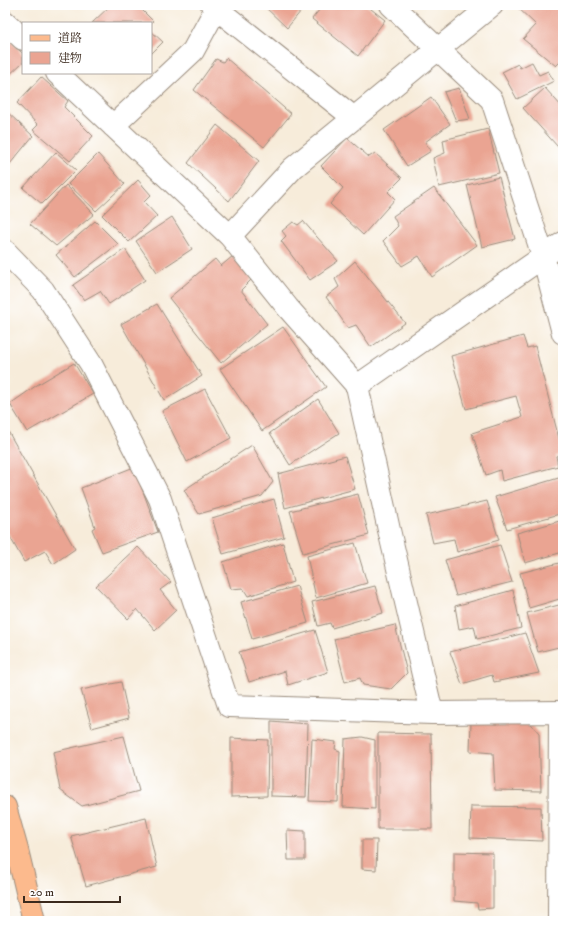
<svg xmlns="http://www.w3.org/2000/svg" width="568" height="926" font-family="'IM FELL DW Pica','Noto Serif JP',serif">
<rect width="100%" height="100%" fill="#fff"/>
<filter id="ink" filterUnits="userSpaceOnUse"><feTurbulence type="fractalNoise" baseFrequency=".025" numOctaves="2"/><feDisplacementMap in="SourceGraphic" scale="8" xChannelSelector="R" yChannelSelector="G"/><feConvolveMatrix kernelMatrix="1 2 1 2 8 2 1 2 1" color-interpolation-filters="sRGB"/></filter>
<filter id="wash" filterUnits="userSpaceOnUse"><feTurbulence type="fractalNoise" baseFrequency=".012" numOctaves="4" result="noise"/><feDisplacementMap in="SourceGraphic" scale="16" xChannelSelector="R" yChannelSelector="G"/><feGaussianBlur stdDeviation="0.9" result="paint"/><feColorMatrix in="noise" values="0 0 0 0 0 0 0 0 0 0 0 0 0 0 0 0 0 1.4 0 .05"/><feComposite in="paint" operator="in"/></filter>
<g filter="url(#wash)">
<rect width="100%" height="100%" fill="#f7ecda"/>
<g id="blocks">
<path fill="#eaa492" d="M111,5H137L153,21L151,23H92Z
M263,5H306L287,28Z
M323,5H366L385,20L358,56L312,19Z
M515,5H563V59L556,66L523,39L536,25Z
M151,31L163,42L151,54Z
M5,35L23,54V62L5,79Z
M226,58L291,114L264,147L194,90L216,59L223,62Z
M532,62L539,75L548,71L554,81L517,99L502,72L518,64L520,68Z
M41,77L68,101L64,107L93,136L70,161L33,130L38,125L17,103Z
M459,88L470,119L456,121L444,92Z
M545,88L563,108V142L558,147L523,108Z
M431,97L450,124L425,142L431,151L407,166L384,130Z
M5,110L33,136L5,170Z
M217,125L259,161L229,201L188,163Z
M488,129L499,173L439,187L433,158L445,153L443,140Z
M347,138L369,157L375,153L402,178L388,192L395,199L363,235L330,204L343,188L321,166Z
M56,152L76,170L42,204L23,188Z
M98,154L125,184L96,211L68,184Z
M499,177L515,239L482,247L467,185Z
M138,180L151,195L144,202L157,216L129,242L102,215Z
M66,185L94,214L56,246L30,224Z
M434,188L477,245L432,277L419,256L402,266L383,241L398,226L393,216Z
M172,217L192,249L157,272L136,241Z
M95,221L118,244L75,277L56,255Z
M303,221L338,261L310,280L281,241L286,236L282,231L293,222L298,225Z
M125,249L145,280L109,304L100,291L84,300L73,285Z
M233,256L252,279L241,290L267,324L221,363L169,298L215,259L221,266Z
M355,261L405,323L371,347L356,325L348,328L326,297L339,287L335,279Z
M157,304L202,376L164,400L121,324Z
M283,327L326,387L262,431L220,369Z
M523,336L527,348L535,346L563,454L556,456L558,466L502,481L500,470L486,475L472,433L522,417L516,396L466,409L451,356Z
M74,363L93,394L27,432L10,404L37,385Z
M205,389L231,438L187,462L162,411Z
M318,399L339,433L290,465L270,433Z
M5,426L75,549L53,564L45,551L24,562L5,528Z
M252,445L273,482L262,496L199,514L184,490Z
M345,456L355,489L285,508L278,474Z
M134,467L158,532L102,552L92,529L95,527L81,488Z
M562,477L563,483V513L507,529L495,497Z
M358,494L369,535L303,553L290,511Z
M274,499L284,537L223,554L212,518Z
M487,501L499,540L457,552L454,539L433,543L426,515Z
M563,520V552L525,563L517,533Z
M283,543L293,582L248,596L243,588L231,589L223,562Z
M355,543L367,583L316,598L307,556Z
M500,545L512,582L456,596L445,560Z
M138,547L171,582L160,590L176,610L155,630L137,609L128,619L96,586Z
M563,562V598L529,608L520,573Z
M297,586L308,623L252,639L241,602Z
M375,586L383,613L332,628L330,623L318,626L312,602Z
M513,590L521,628L477,639L474,626L459,629L455,606Z
M563,604V646L538,652L527,613Z
M395,625L407,673L391,689L363,685L360,678L345,682L334,639Z
M315,630L328,672L288,685L285,671L249,682L239,652Z
M525,633L539,673L494,682L492,675L462,684L450,652Z
M121,682L129,718L92,728L81,690Z
M499,718H526L539,733L541,791L495,790L493,753L470,751L471,722L497,724Z
M271,721L308,724L306,797L271,796Z
M378,733L431,734L432,829H378Z
M124,736L139,791L82,806L60,790L53,752Z
M362,737L375,740V809L343,807L345,739Z
M231,738L268,740L267,796L231,797Z
M312,739L336,742L335,749L340,751L338,802L309,801Z
M471,806L541,807L542,841L470,838Z
M146,818L157,867L86,886L71,836Z
M287,830L305,831V860H288Z
M362,840H377L376,870L362,869Z
M454,852L493,853V908L478,909L477,903L454,901Z"/>
</g>
</g>
<g filter="url(#ink)">
<use href="#blocks" fill-opacity="0" stroke="#998b7c" stroke-width="1"/>
<g fill="none" stroke-linecap="round" stroke-linejoin="round">
<defs>
<path id="minor" d="M212,5L354,118
M391,5L492,100L543,256L563,333
M5,22L23,39
M57,73L230,236L288,308L357,386L389,530L432,713
M113,126L193,51L218,5
M230,236L293,168L492,5
M5,251L43,290L91,364L160,499L229,706L432,713L563,712
M357,386L563,243
M559,921L560,712"/>
<path id="major" d="M5,807L17,850L34,921"/>
</defs>
<use href="#minor" stroke="#998b7c" stroke-width="24"/>
<use href="#major" stroke="#998b7c" stroke-width="24"/>
<use href="#minor" stroke="#fff" stroke-width="22"/>
<use href="#major" stroke="#fcba8d" stroke-width="22"/>
</g>
</g>
<rect width="568" height="926" fill="none" stroke="#fff" stroke-width="20"/>
<rect x="22" y="22" width="130" height="52" fill="#ffffff" stroke="#b1aaa5"/>
<rect x="30" y="35" width="20" height="6" fill="#fcba8d" stroke="#b1aaa5"/>
<text x="58" y="42" font-size="12" fill="#3b2a1e">道路</text>
<rect x="30" y="52" width="20" height="12" fill="#eaa492" stroke="#b1aaa5"/>
<text x="58" y="62" font-size="12" fill="#3b2a1e">建物</text>
<path d="M24 896v6h96v-6" fill="none" stroke="#3b2a1e" stroke-width="2"/>
<text x="30" y="896" font-size="12" fill="#3b2a1e" stroke="#ffffff" stroke-width="3" paint-order="stroke">20 m</text>
</svg>
